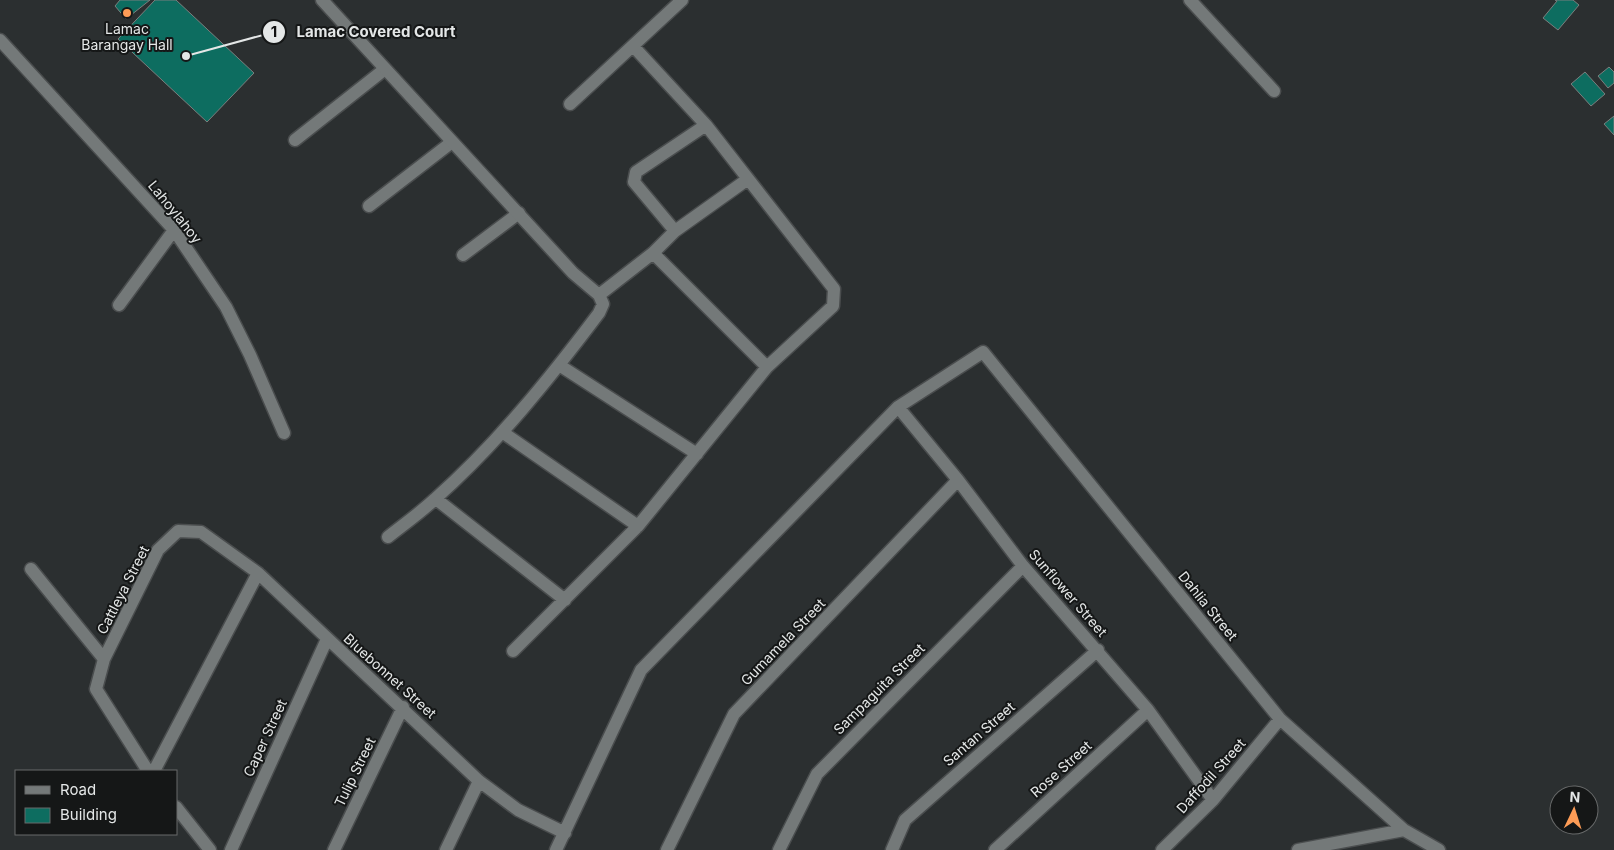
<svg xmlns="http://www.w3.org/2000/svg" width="1614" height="850" font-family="Inter,sans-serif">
<rect width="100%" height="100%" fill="#2b2f30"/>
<path fill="#0d6d60" stroke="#7b7f7e" d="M120,0H150L126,19L115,6Z
M155,0H176L254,73L207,122L118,39Z
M1555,0H1573L1579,5L1558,30L1543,18L1557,1Z
M1609,67L1614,72V83L1608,88L1598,76Z
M1585,72L1605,94L1591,106L1571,84Z
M1614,116V135L1604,124Z"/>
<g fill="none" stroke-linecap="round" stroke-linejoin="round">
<defs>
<path id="lane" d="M295,140L385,69
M369,206L452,142
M463,255L519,213"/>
<path id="street" d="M322,0L573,273L599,295L603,304L599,313C550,378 497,444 435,499C420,513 403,525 388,537
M1190,0L1274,91
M0,40L174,230L226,307L250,355L284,433
M633,46L706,125L834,289L833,306L767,367L653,253
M570,104L682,0
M675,231L634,182L636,172L706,125
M599,295L653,253L675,231L748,179
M119,305L174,230
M559,365L697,454
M898,407L958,480L1023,566L1148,710L1213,800
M502,432L638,526
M436,499L565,600
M31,569L104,659
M513,651L638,526L767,367
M148,771L96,689L104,659L158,550L178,531L201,532L258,573L479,781L518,810L565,833
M154,771L258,573
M176,807L210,850
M231,850L327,639
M334,850L403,707
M446,850L479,781
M556,850L641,670L898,407L983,352L1280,719L1404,830L1439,850
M667,850L734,714L958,480
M779,850L817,774L1023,566
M892,850L905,820L1098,650
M995,850L1148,710
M1162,850L1213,800L1280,719
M1298,850L1404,830"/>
</defs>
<use href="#lane" stroke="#4a4d4e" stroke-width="15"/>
<use href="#street" stroke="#4a4d4e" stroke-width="15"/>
<use href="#lane" stroke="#747979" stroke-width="12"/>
<use href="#street" stroke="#747979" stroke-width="12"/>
</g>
<circle fill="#fd9c56" stroke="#151717" stroke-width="2" cx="127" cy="13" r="5"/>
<g text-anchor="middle" stroke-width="4" stroke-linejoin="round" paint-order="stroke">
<g font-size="14" fill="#e4e7e7" stroke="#151717">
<text x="127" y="34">Lamac<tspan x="127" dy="16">Barangay Hall</tspan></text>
</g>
<g font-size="14" fill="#e4e7e7" stroke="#151717">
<text transform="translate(175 212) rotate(51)" y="5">Lahoylahoy</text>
<text transform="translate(123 590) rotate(-63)" y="5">Cattleya Street</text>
<text transform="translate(1068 593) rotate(49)" y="5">Sunflower Street</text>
<text transform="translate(1208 606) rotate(51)" y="5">Dahlia Street</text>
<text transform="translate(783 642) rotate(-46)" y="5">Gumamela Street</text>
<text transform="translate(390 676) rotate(42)" y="5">Bluebonnet Street</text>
<text transform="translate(879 689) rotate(-45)" y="5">Sampaguita Street</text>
<text transform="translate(979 734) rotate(-41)" y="5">Santan Street</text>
<text transform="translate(265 738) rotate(-65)" y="5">Caper Street</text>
<text transform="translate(1061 769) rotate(-42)" y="5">Rose Street</text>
<text transform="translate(355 772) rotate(-64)" y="5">Tulip Street</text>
<text transform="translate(1211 776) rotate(-48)" y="5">Daffodil Street</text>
</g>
</g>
<path fill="none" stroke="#e4e7e7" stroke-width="2" d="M186 56L274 32"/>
<g fill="#e4e7e7" stroke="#151717" stroke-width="2">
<circle cx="186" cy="56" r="5"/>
<circle cx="274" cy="32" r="12"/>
</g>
<g font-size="15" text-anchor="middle" font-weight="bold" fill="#111">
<text x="274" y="37">1</text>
</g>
<g font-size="15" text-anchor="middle" font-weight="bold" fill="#e4e7e7" stroke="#151717" stroke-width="4" stroke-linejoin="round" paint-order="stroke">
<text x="376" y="37">Lamac Covered Court</text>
</g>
<rect x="15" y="770" width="162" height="65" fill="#151717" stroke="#686a6a"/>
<rect x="25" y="786" width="25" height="8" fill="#747979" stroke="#686a6a"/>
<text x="60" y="795" font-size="15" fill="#e4e7e7">Road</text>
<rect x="25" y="808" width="25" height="15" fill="#0d6d60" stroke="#686a6a"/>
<text x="60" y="820" font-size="15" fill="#e4e7e7">Building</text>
<g transform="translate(1574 810) rotate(4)"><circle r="24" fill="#151717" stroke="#686a6a"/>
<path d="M0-4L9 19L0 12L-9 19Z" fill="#fd9c56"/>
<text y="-8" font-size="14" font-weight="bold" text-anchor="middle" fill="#e4e7e7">N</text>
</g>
</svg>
